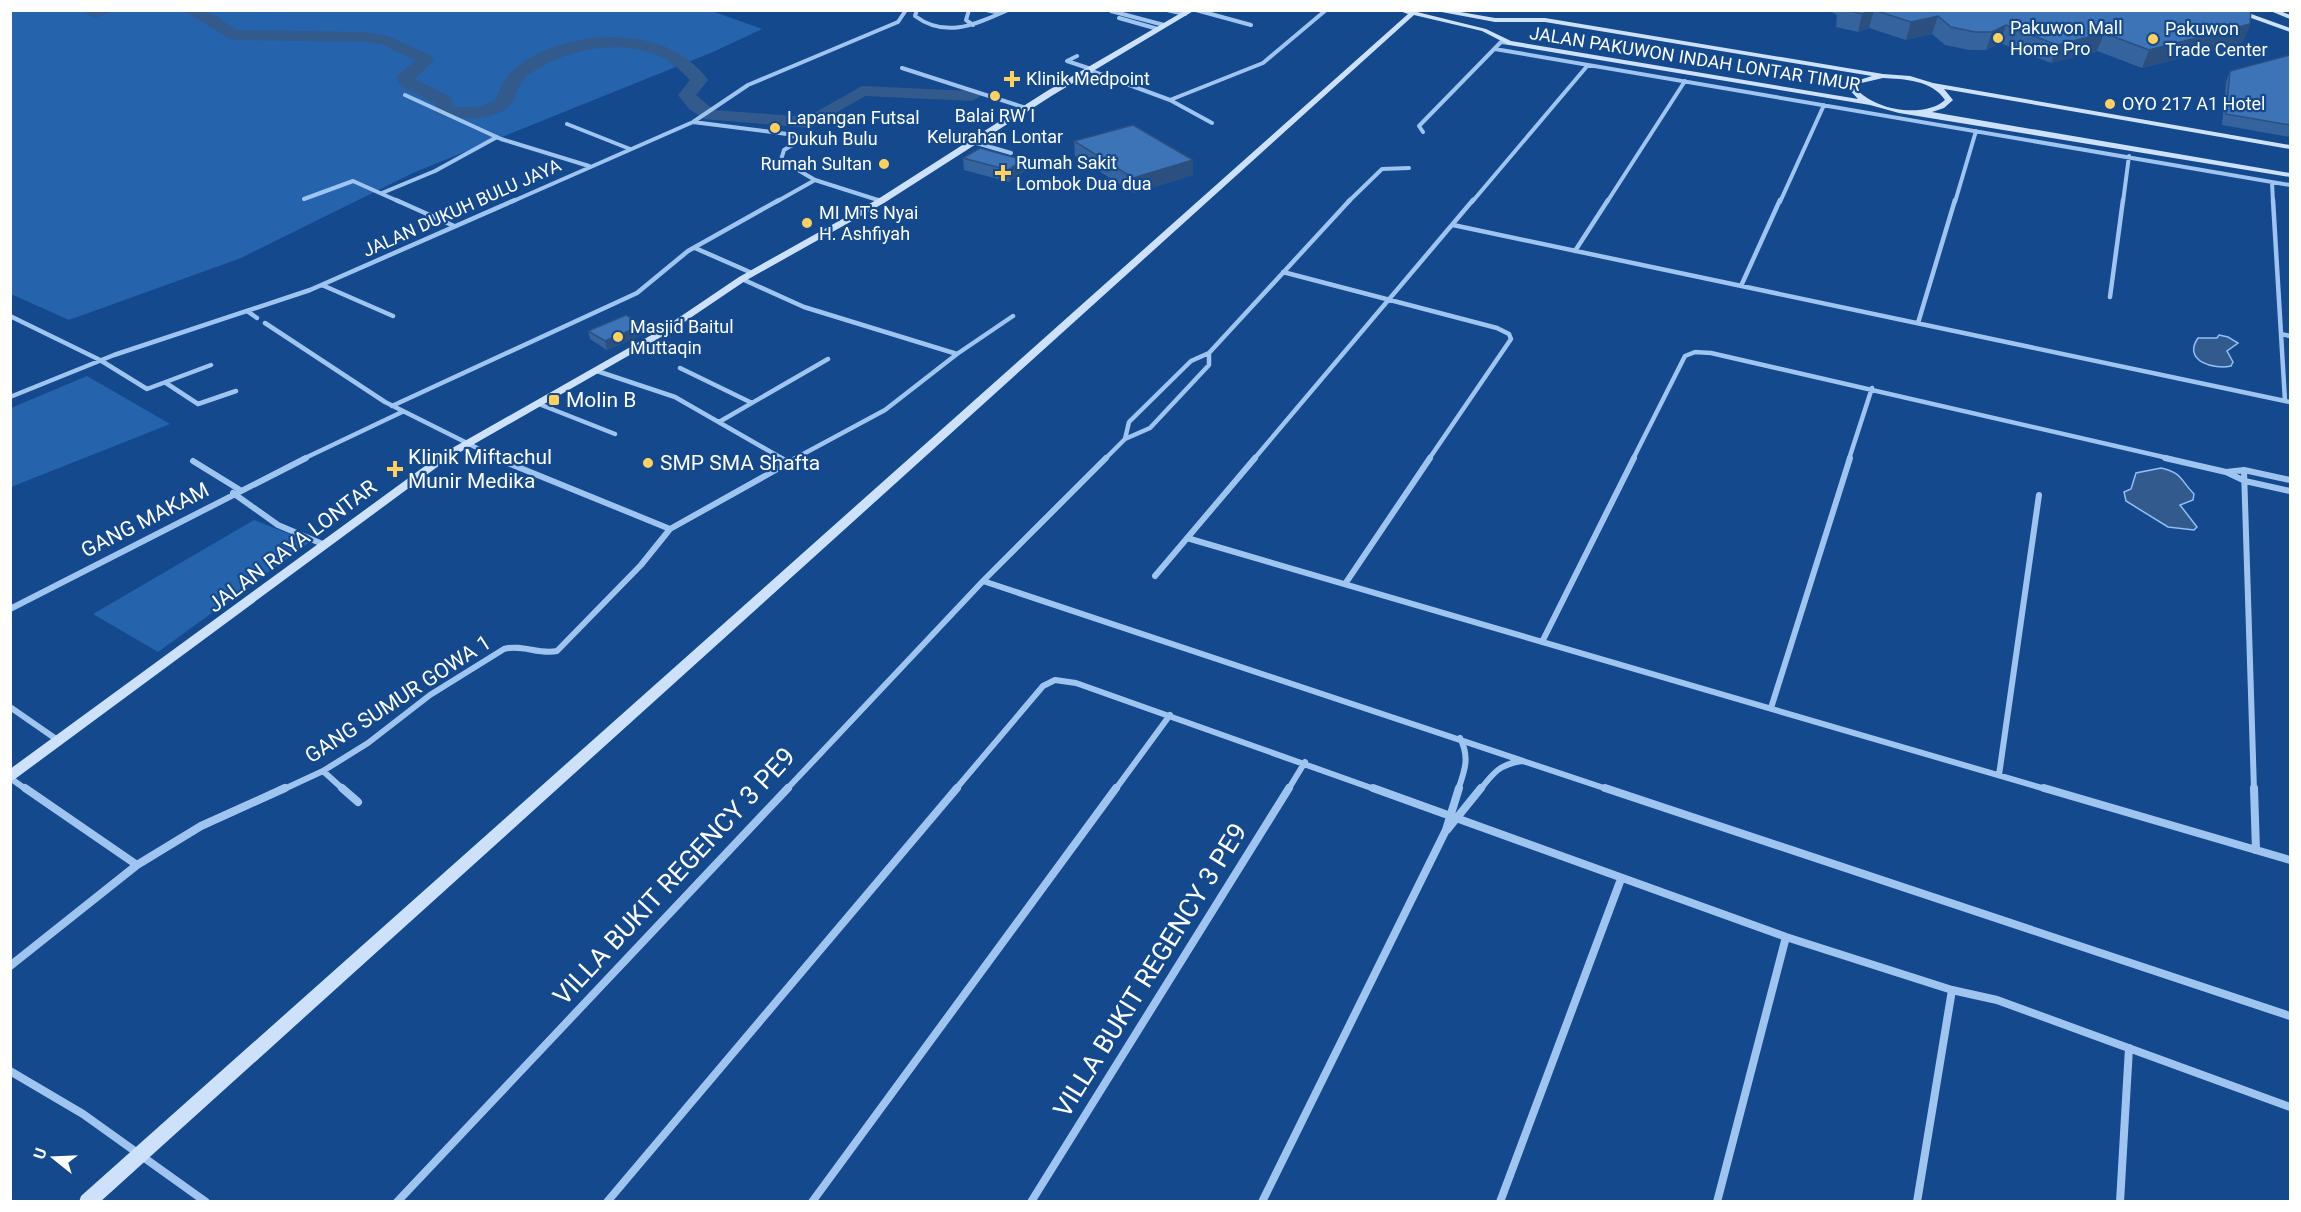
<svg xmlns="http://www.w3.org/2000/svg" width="2301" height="1212" font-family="Roboto,sans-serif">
<rect width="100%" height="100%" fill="#14498e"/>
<path fill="#2663ad" d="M709,10L762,29L713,52L415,172L241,258L69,320L11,294V11Z
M87,376L170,424L11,487V408Z
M254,520L310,542L158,652L93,614Z"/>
<path fill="#335a8d" stroke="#91bff4" stroke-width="1.5" d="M2219,335L2228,337L2238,343L2227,351L2233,362L2231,366C2214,370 2182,361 2198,338H2217Z
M2161,468C2183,473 2180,480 2194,494L2193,500L2180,505L2197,527L2194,530L2168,527L2126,501L2124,492L2131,489L2136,473Z"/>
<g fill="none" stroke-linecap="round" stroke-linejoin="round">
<path fill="#335a8d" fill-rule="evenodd" d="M81,10H116L95,18Z
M182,10H203L218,17L236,30L365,32L388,36L432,56L434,60L415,79L451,97L453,107H478L494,101C500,92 501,82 510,73C559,27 666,21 708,80L696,95L714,110L807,117L862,86L972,91L981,96L972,101L865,96L810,128L704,119L689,109L678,95L690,80C680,70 670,60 657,55C617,38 559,50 526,77C515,86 517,103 504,110C484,122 458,119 437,114L434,110L436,104L400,86L397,76L415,61L384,45L365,42L232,40Z"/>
<path stroke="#9fc4f0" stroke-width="4" d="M917,10L915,16C946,39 976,24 1008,10
M969,10L966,20L973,25
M986,10L1000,13
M1167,10L1185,14
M1196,10L1251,25
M1111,11L1164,25
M1119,18L1158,29
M1495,49L2290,185
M1077,56L1067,61L1091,69
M902,68L1026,108
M1089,70L1170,100L1212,123
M405,95L501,139L589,166
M1170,100L1263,63L1326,10
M693,122L787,134L802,139
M567,124L630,149
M1423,132L1419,126L1501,42L1509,43
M802,139L784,150L781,160L815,180L881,201
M973,142L1011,153
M2272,182L2273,202
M382,193L435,171L497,137
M304,199L353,181L400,202
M511,202L693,122L748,85L898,22L906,10
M776,202L815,180
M1348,202L1382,169L1409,168
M1472,202L1588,65
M1607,202L1685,81
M1780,202L1824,105
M1955,202L1976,131
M2123,202L2129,156"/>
<path stroke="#9fc4f0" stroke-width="4.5" d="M396,200L454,226
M879,200L881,201
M2273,200L2285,401
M1453,225L2290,402
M695,248L752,273
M1575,251L1608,200
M1283,272L1497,328L1509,334L1511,339L1429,459
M742,279L804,307L957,354
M322,285L393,316
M1741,286L1780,200
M2110,297L2123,200
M247,311L257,318
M10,316L100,360L147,389L211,365
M265,323L385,402L499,459
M1918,323L1955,200
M2281,334L2290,336
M680,368L752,403
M597,371L675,397L783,459
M166,383L198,404L236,391
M10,397L114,355L310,290L515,200
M539,404L615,434
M392,406L637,293L688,251L779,200
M719,422L828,359
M1125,439L1129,422L1191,361L1209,353L1350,200
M303,459L402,412
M794,459L885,410L957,354L1013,316
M1105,459L1125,439L1150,428L1209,365V353
M1254,459L1473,200
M1633,459L1685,356L1695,352L1711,353L2172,459
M1849,459L1872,388"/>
<path stroke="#9fc4f0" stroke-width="6" d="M496,458L670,529
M780,458L789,463
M2165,458L2226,472
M193,461L240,490
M2244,470L2254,790
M2290,480L2244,470L2226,472L2245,481L2290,491
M233,493L278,525L325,545
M1187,538L2049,790
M1155,576L1255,458
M983,581L1610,790
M1345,584L1430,458
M10,609L306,458
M1542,642L1634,458
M10,707L59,741
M1771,708L1850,458
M323,771L344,790
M1999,775L2039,495
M10,778L27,790
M282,790L323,771L368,743L430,695L504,649C522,644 539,655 557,651L641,565L670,529L797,458
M786,790L983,581L1106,458
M955,790L1043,686L1055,680L1076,683L1377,790
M1115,790L1170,715
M1288,790L1305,762
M1458,790C1465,770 1470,757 1460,738
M1480,790C1493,773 1500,764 1522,761"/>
<path stroke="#9fc4f0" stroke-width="8" d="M25,788L137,865
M342,788L358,802
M1373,788L1786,937L1952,990L1997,1000L2290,1107
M1605,788L2290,1016
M2044,788L2290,860
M2254,788L2256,850
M1447,830L1481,788
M10,966L137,865L201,826L285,788
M10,1071L83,1114L206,1202
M397,1202L788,788
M607,1202L957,788
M812,1202L1116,788
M1031,1202L1289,788
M1262,1202L1446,830L1459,788
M1500,1202L1621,879
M1717,1202L1786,937
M1917,1202L1952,990
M2120,1202L2129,1048"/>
<path fill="#cde1fb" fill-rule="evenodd" d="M1186,10H1195L1053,95L884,203L745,281L668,333L448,459L15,779L10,781V769L440,455L662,329L739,277L878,199L1047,91Z
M1397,10H1419L1417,12L1486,29L1511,41L1858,99L1848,88L1850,83L1872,76L1545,22H1495L1431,10H1449L1495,18H1545L1883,74L1910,76L1933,83L2290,145V149L1944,89L1953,100L1944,108L1932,112L2290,173V177L1899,113L1870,105L1509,45L1482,31L1414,15L100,1202H79L81,1196L1408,14ZM1883,78C1904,79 1932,80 1945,100C1924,119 1873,110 1856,88L1857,84Z
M2229,10H2240L2290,28V32Z
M2268,10H2278L2290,15V19Z"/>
</g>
<path fill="#34639d" d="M1828,10H2251L2250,24L2243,42L2142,68L2097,51L2051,63L2000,43L1986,50H1969L1945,45L1932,34L1906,40L1869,28L1858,32L1836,27L1837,15Z
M2290,55V137L2222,125L2226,82L2230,71Z
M1074,141L1193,175L1134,193L1075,156Z
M963,158L1025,171L1009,182L964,170Z
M588,331L645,334L607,350L590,339Z"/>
<path fill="#2b5080" d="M1874,10L1869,28L1858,32L1862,14Z
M1938,16L1932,34L1906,40L1911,22Z
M2250,24L2243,42L2142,68L2149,50Z
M2006,25L2000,43L1986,50L1992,32Z
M2104,33L2097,51L2051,63L2057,45Z
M1024,160L1025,171L1009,182L1008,170Z
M1193,160V175L1134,193L1133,178Z
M643,325L645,334L607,350L605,341Z"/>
<path fill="#3d73b7" stroke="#2b5080" stroke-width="1.5" d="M1847,10H1874L1862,14Z
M1874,10H2251L2250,24L2149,50L2104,33L2057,45L2006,25L1992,32H1975L1951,27L1938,16L1911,22Z
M2290,55V125L2226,114L2230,71Z
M1133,125L1193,160L1133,178L1074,141Z
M980,148L1024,160L1008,170L963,158Z
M626,315L643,325L605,341L588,331Z"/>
<g fill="#ffd05e" stroke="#14498e" stroke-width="2">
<circle cx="1998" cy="38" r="6"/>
<circle cx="2153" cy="39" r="6"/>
<path d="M1009 70h6v6h6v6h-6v6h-6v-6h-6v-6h6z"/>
<circle cx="995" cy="96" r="6"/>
<circle cx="2110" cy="104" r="6"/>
<circle cx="775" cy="128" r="6"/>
<circle cx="884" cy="164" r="6"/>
<path d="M1000 164h6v6h6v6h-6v6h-6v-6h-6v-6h6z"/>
<circle cx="807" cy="223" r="6"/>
<circle cx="618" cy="337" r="6"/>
<rect x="548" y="394" width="12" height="12" rx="3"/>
<circle cx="648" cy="463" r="6"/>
<path d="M392 460h6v6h6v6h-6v6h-6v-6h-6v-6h6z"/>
</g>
<g text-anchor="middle" stroke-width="4.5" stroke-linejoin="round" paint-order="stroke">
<g font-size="18" fill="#fff" stroke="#14498e" text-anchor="start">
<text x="2010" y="34">Pakuwon Mall<tspan x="2010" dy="21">Home Pro</tspan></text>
<text x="2165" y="35">Pakuwon<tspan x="2165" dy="21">Trade Center</tspan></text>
<text x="1026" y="85">Klinik Medpoint</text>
<text x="2122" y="110">OYO 217 A1 Hotel</text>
<text x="995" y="122" text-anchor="middle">Balai RW I<tspan x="995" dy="21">Kelurahan Lontar</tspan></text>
<text x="787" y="124">Lapangan Futsal<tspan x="787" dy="21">Dukuh Bulu</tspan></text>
<text x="1016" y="169">Rumah Sakit<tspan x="1016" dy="21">Lombok Dua dua</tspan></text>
<text x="872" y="170" text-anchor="end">Rumah Sultan</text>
<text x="819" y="219">MI MTs Nyai<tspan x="819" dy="21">H. Ashfiyah</tspan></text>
<text x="630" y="333">Masjid Baitul<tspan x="630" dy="21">Muttaqin</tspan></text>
</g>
<g font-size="18" fill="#fff" stroke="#14498e">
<text transform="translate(1695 59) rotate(9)" y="6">JALAN PAKUWON INDAH LONTAR TIMUR</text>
<text transform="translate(462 208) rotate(-24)" y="6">JALAN DUKUH BULU JAYA</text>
</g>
<g font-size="21" fill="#fff" stroke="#14498e" text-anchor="start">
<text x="566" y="407">Molin B</text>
<text x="408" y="464">Klinik Miftachul<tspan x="408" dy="24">Munir Medika</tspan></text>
<text x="660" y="470">SMP SMA Shafta</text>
</g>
<g font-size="21" fill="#fff" stroke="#14498e">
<text transform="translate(145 520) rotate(-27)" y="7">GANG MAKAM</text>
<text transform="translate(292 546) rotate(-37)" y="7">JALAN RAYA LONTAR</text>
<text transform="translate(398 699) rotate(-33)" y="7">GANG SUMUR GOWA 1</text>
</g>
<g font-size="26" fill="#fff" stroke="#14498e">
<text transform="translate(674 876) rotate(-47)" y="9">VILLA BUKIT REGENCY 3 PE9</text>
<text transform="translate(1150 970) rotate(-58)" y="9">VILLA BUKIT REGENCY 3 PE9</text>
</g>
</g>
<rect width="2301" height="1212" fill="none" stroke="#ffffff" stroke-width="24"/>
<g transform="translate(54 1158) rotate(288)" stroke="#14498e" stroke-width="4.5" paint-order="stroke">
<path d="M0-4.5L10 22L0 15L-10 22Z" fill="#ffffff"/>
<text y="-9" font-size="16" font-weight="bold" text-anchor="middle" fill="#ffffff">U</text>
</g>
</svg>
